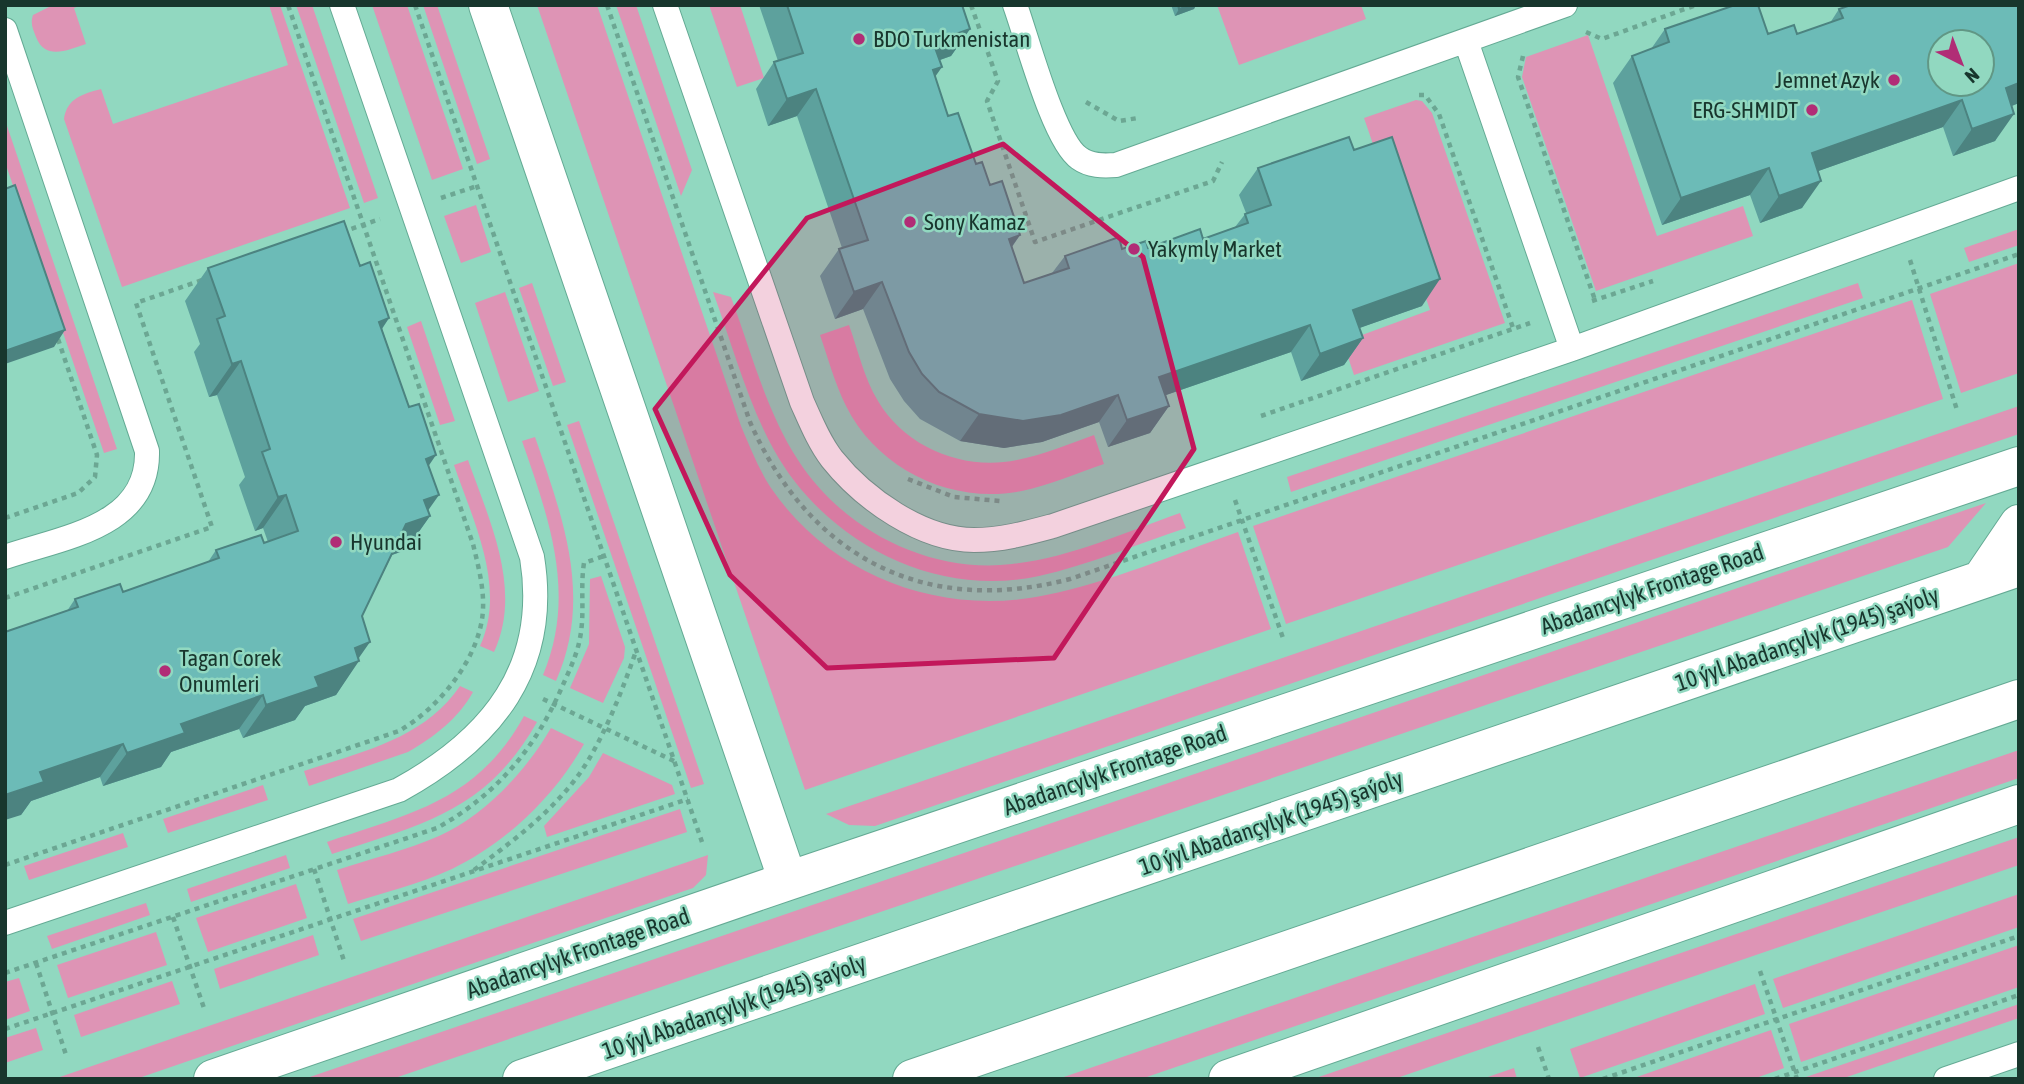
<svg xmlns="http://www.w3.org/2000/svg" width="2024" height="1084" font-family="'Asap Condensed',sans-serif">
<rect width="100%" height="100%" fill="#91d8c0"/>
<path fill="#de94b5" d="M53,5H82L74,8L86,44C68,50 45,61 36,37C33,29 30,24 33,15Z
M269,5H280L350,208L122,287L64,119C67,98 83,94 101,89L113,124L288,65Z
M296,5H312L378,198L364,203Z
M372,5H407L463,169L432,180Z
M423,5H437L490,159L477,164Z
M537,5H597L741,426C750,447 758,468 771,488C832,577 942,617 1046,595C1111,582 1175,554 1238,532L1271,629L805,790Z
M616,5H636L692,170L681,196Z
M709,5H740L764,78L737,87Z
M1217,5H1361L1366,19L1239,65Z
M1588,35L1657,236L1743,206L1753,236L1596,291L1522,77L1526,57Z
M1416,100L1422,101L1432,113L1505,323L1354,375L1343,342L1430,310L1364,118Z
M5,120L117,449L104,453L5,162Z
M476,205L491,252L461,263L444,216Z
M2019,229V245L1969,262L1964,248Z
M2019,263V373L1961,393L1930,294Z
M532,283L566,382L553,386L519,288Z
M1858,283L1863,298L1291,492L1287,477Z
M505,292L539,391L508,402L475,303Z
M713,292L731,297C751,351 766,411 798,460C843,530 929,574 1012,564C1069,558 1126,532 1180,513L1186,528C1137,544 1089,565 1039,576C935,599 825,542 774,450C747,401 732,344 713,292Z
M1912,300L1943,399L1286,624L1253,526Z
M421,321L455,421L440,425L407,327Z
M849,325C858,350 864,378 878,401C906,448 964,471 1017,460C1043,455 1069,444 1094,435L1104,464C1077,473 1050,485 1022,491C952,505 878,470 846,406C835,384 828,358 820,335Z
M2019,406V434L875,826L849,825L826,814Z
M579,421L704,784L691,788L567,425Z
M535,437C563,518 593,597 556,681L543,675C577,594 549,519 522,441Z
M468,460C489,520 523,589 494,652L480,646C507,587 473,521 454,465Z
M1986,503L1948,547L392,1079H304Z
M601,576L625,647L624,658L603,703L570,688L589,644L590,579Z
M460,686L473,692C458,719 434,737 408,752L309,786L304,771C361,752 424,739 460,686Z
M524,716L537,722C486,812 422,824 332,854L327,842C411,813 477,801 524,716Z
M551,728L584,744C555,796 506,843 452,869C420,884 382,893 348,904L337,870C370,859 407,850 439,836C485,815 526,771 551,728Z
M2019,750V778L1141,1079H1058Z
M603,753L672,785L675,794L547,837L544,826L589,777Z
M263,785L268,800L168,833L163,819Z
M680,809L687,832L361,941L353,919Z
M123,833L128,847L29,880L24,866Z
M2019,837V865L1394,1079H1313Z
M286,855L290,868L191,902L187,889Z
M708,855L706,875L693,888L136,1079H54Z
M296,884L307,918L208,952L196,918Z
M2019,894V927L1783,1008L1773,979Z
M146,903L150,915L52,949L47,936Z
M156,932L167,965L68,998L57,965Z
M313,935L319,955L220,989L214,969Z
M2019,945V987L1801,1062L1789,1024Z
M19,978L30,1011L5,1020V982Z
M172,981L180,1004L81,1037L74,1015Z
M1755,984L1765,1014L1580,1078L1570,1049Z
M2019,1004V1018L1841,1079L1806,1077Z
M36,1028L43,1050L5,1063V1038Z
M1771,1030L1784,1068L1753,1079H1631Z
M1514,1068L1517,1079H1482Z"/>
<g fill="none" stroke-linecap="round" stroke-linejoin="round">
<defs>
<path id="service" d="M665,5L802,402C811,422 819,442 832,459C864,499 922,540 974,540C1002,540 1027,533 1053,526L1572,349L2019,188
M1015,5C1027,38 1054,141 1079,158C1090,166 1103,166 1116,165L1565,5
M5,30L147,451C149,527 63,537 5,557
M1466,41L1572,349
M5,923L399,790C492,739 550,668 532,557L342,5
M1946,1079L2019,1054"/>
<path id="minor" d="M488,5L788,881
M213,1079L788,881L2019,466
M1228,1079L2019,804"/>
<path id="primary" d="M1981,580L2019,524
M522,1079L2019,567
M912,1079L2019,699"/>
</defs>
<use href="#service" stroke="#64aa94" stroke-width="26"/>
<use href="#minor" stroke="#64aa94" stroke-width="40"/>
<use href="#primary" stroke="#64aa94" stroke-width="40"/>
<path stroke="#6ca793" stroke-width="4.5" stroke-dasharray="5 5" stroke-linecap="butt" d="M415,5L702,842
M607,5L750,422C810,558 925,617 1070,579L2019,254
M971,5L998,81L987,101L1035,242L1213,181L1222,162
M1586,32L1602,39L1696,5
M1523,56L1518,77L1595,300
M1419,95H1425L1439,114L1513,328
M1086,102L1119,121L1138,118
M441,198L477,186
M342,232L380,219
M1910,260L1957,410
M1592,301L1653,281
M1261,416L1530,323
M908,479L954,497L1000,501
M1235,500L1283,638
M5,518L78,493L95,477L97,455L57,336
M5,598L212,527L136,303L205,279
M543,699L674,761
M5,865L399,731C439,708 481,657 483,609C484,587 478,565 473,544L288,5
M314,869L345,964
M474,870C513,841 552,812 580,773C603,740 623,689 636,651
M173,917L205,1011
M36,963L67,1058
M1760,971L1797,1079
M5,973L437,828C496,795 535,749 562,687C569,671 577,655 580,638C585,613 580,588 584,563L604,556
M5,1029L688,799
M1538,1047L1549,1079
M1603,1079L2019,936
M1775,1079L2019,995"/>
<use href="#service" stroke="#fff" stroke-width="24"/>
<use href="#minor" stroke="#fff" stroke-width="38"/>
<use href="#primary" stroke="#fff" stroke-width="38"/>
</g>
<path fill="#5da19d" d="M759,5H962L970,29L951,56L940,60L935,77L948,116L976,164L990,185L1020,235L1012,247L1024,283L1052,273L1065,256L1122,249L1148,248L1203,239L1235,227L1246,213L1239,195L1258,168L1354,150L1422,306L1359,328L1363,338L1344,365L1301,381L1291,352L1166,395L1169,406L1150,433L1108,447L1099,422L1042,442L1004,448L960,441L920,419L904,401L890,379L863,309L835,319L820,276L839,249L842,248L797,116L768,126L756,89L774,62L778,61Z
M1171,5H1196L1194,9L1175,16Z
M1839,9L2019,103L2012,106L1995,141L1953,156L1943,127L1818,171L1802,208L1760,223L1750,195L1662,225L1613,83L1632,56L1651,49L1665,29L1797,34L1830,23Z
M360,266L389,318L382,329L429,466L428,511L430,516L406,550L392,555L362,616L359,659L336,695L305,706L295,720L243,738L239,729L171,752L161,767L103,786L100,777L31,801L21,815L67,611L75,599L123,592L208,562L216,550L268,542L263,528L255,531L239,485L245,477L217,395L209,397L194,352L200,344L185,301L208,268Z"/>
<path fill="#4c8380" d="M1191,5H1196L1194,9L1175,16L1179,9Z
M970,29L951,56L914,69L933,42Z
M942,67L923,94L933,70Z
M2019,83V103L1987,115L2006,88Z
M816,89L797,116L768,126L787,99Z
M1962,100L1943,127L1793,180L1812,153Z
M2014,114L1995,141L1953,156L1972,129Z
M1769,168L1750,195L1662,225L1681,198Z
M1821,181L1802,208L1760,223L1779,196Z
M1020,235L1001,262L1009,239Z
M1440,279L1422,306L1334,337L1353,310Z
M882,282L863,309L835,319L854,292Z
M389,318L366,352L379,322Z
M1310,325L1291,352L1140,404L1159,377Z
M65,330L54,347L5,364V351Z
M1363,338L1344,365L1301,381L1320,354Z
M241,361L217,395L209,397L232,364Z
M1118,395L1099,422L1042,442L1004,448L960,441L979,414Z
M1169,406L1150,433L1108,447L1127,420Z
M436,455L413,489L426,459Z
M286,495L263,528L255,531L278,497Z
M439,495L422,519L430,516L406,550L383,558L424,500Z
M370,642L356,662L359,661L336,695L305,706L295,720L243,738L266,705L315,677L355,648Z
M263,695L239,729L171,752L161,767L103,786L127,753L181,724Z
M123,744L100,777L31,801L21,815L5,820V795L40,772Z"/>
<path fill="#6cbbb7" stroke="#4c8380" stroke-width="2" fill-rule="evenodd" d="M787,5H962L970,29L933,42L942,67L933,70L948,116L958,113L976,164L982,162L990,185L1002,181L1020,235L1009,239L1024,283L1069,268L1065,256L1119,237L1122,249L1146,241L1148,248L1200,229L1203,239L1248,223L1245,214L1271,205L1258,168L1349,137L1354,150L1392,137L1440,279L1353,310L1363,338L1320,354L1310,325L1159,377L1169,406L1127,420L1118,395L1061,415L1023,421L979,414L939,392L922,374L909,352L882,282L854,292L839,249L868,240L816,89L787,99L774,62L803,53Z
M1178,5H1191L1179,9Z
M1735,5H1758L1768,34L1794,25L1797,34L1843,18L1839,9L1851,5H2019V83L2006,88L2014,114L1972,129L1962,100L1812,153L1821,181L1779,196L1769,168L1681,198L1632,56L1669,42L1665,29ZM1940,42H1982V84H1940Z
M15,185L65,330L5,351V189Z
M344,221L360,266L370,262L389,318L379,322L409,407L419,404L436,455L426,459L439,495L424,500L430,516L406,524L362,616L370,642L355,648L359,661L315,677L319,687L266,705L263,695L181,724L185,733L127,753L123,744L40,772L44,782L5,795V632L78,607L75,599L120,584L123,592L219,558L216,550L261,535L264,543L298,531L286,495L278,497L262,452L270,449L241,361L232,364L217,319L225,316L208,268Z"/>
<path fill="#c2185b" fill-opacity="0.2" stroke="#c2185b" stroke-width="5" stroke-linejoin="round" d="M1003,144L1143,257L1194,449L1054,658L827,668L730,575L655,409L807,218Z"/>
<g fill="#b12d76" stroke="#91d8c0" stroke-width="2.5">
<circle cx="859" cy="39" r="7"/>
<circle cx="1894" cy="80" r="7"/>
<circle cx="1812" cy="110" r="7"/>
<circle cx="910" cy="222" r="7"/>
<circle cx="1134" cy="249" r="7"/>
<circle cx="336" cy="542" r="7"/>
<circle cx="165" cy="671" r="7"/>
</g>
<g text-anchor="middle" stroke-width="5" stroke-linejoin="round" paint-order="stroke">
<g font-size="23" fill="#18362d" stroke="#91d8c0" text-anchor="start">
<text x="873" y="47">BDO Turkmenistan</text>
<text x="1880" y="88" text-anchor="end">Jemnet Azyk</text>
<text x="1798" y="118" text-anchor="end">ERG-SHMIDT</text>
<text x="924" y="230">Sony Kamaz</text>
<text x="1148" y="257">Yakymly Market</text>
<text x="350" y="550">Hyundai</text>
<text x="179" y="666">Tagan Corek<tspan x="179" dy="26">Onumleri</tspan></text>
</g>
<g font-size="23" fill="#18362d" stroke="#91d8c0">
<text transform="translate(1652 589) rotate(-19)" y="8">Abadancylyk Frontage Road</text>
<text transform="translate(1807 639) rotate(-19)" y="8">10 ýyl Abadançylyk (1945) şaýoly</text>
<text transform="translate(1115 770) rotate(-19)" y="8">Abadancylyk Frontage Road</text>
<text transform="translate(1271 823) rotate(-19)" y="8">10 ýyl Abadançylyk (1945) şaýoly</text>
<text transform="translate(578 953) rotate(-19)" y="8">Abadancylyk Frontage Road</text>
<text transform="translate(734 1007) rotate(-19)" y="8">10 ýyl Abadançylyk (1945) şaýoly</text>
</g>
</g>
<rect width="2024" height="1084" fill="none" stroke="#18362d" stroke-width="14"/>
<g transform="translate(1961 63) rotate(138)"><circle r="33" fill="#91d8c0" stroke="#619785" stroke-width="2"/>
<path d="M0-5L12 26L0 18L-12 26Z" fill="#b12d76"/>
<text y="-10" font-size="19" font-weight="bold" text-anchor="middle" fill="#18362d">N</text>
</g>
</svg>
